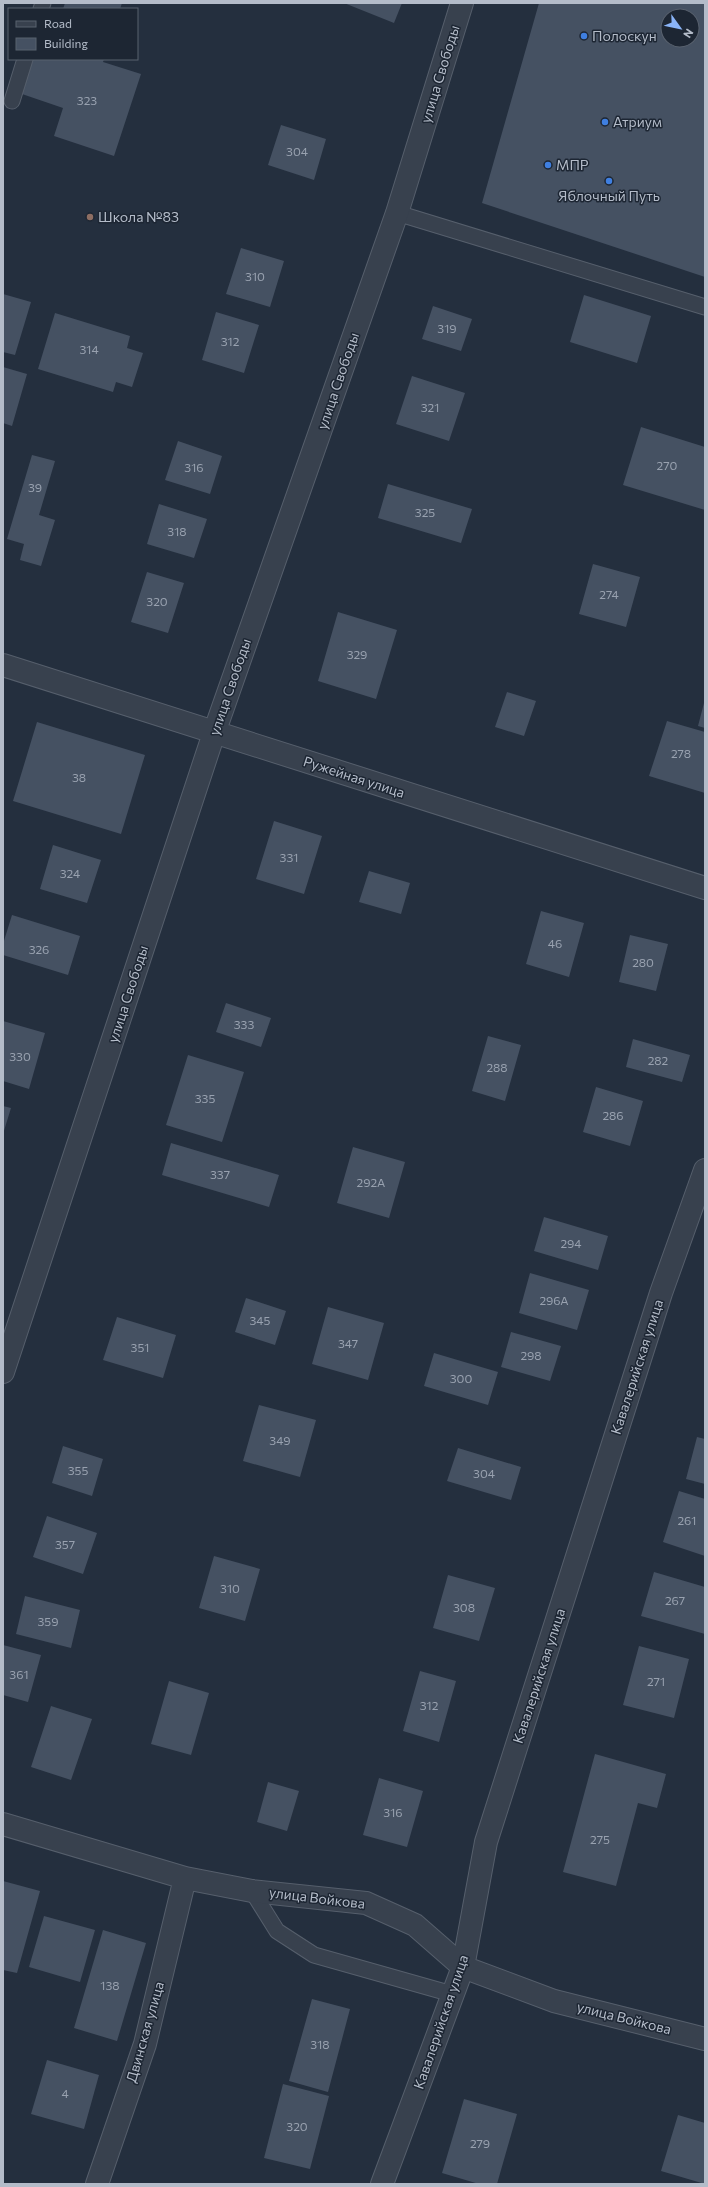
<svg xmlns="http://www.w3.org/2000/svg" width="708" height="2187" font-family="Commissioner,sans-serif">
<rect width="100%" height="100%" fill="#242f3e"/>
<path fill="#455162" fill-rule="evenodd" d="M65,3H122L120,9H63Z
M344,3H402L394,23Z
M539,3H705V277L482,203ZM668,16H692V40H668Z
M33,59H104L103,62L141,74L114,156L54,136L63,108L22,94Z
M281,125L326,139L314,180L268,165Z
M241,248L284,261L270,307L226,294Z
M3,294L31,302L15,355L3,352Z
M584,295L651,316L637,363L570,342Z
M433,306L472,319L461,351L422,339Z
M216,312L259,325L244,373L202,360Z
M55,313L130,336L127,348L143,353L132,387L116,382L113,392L38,369Z
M3,367L27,374L12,426L3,423Z
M412,376L465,393L449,441L396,424Z
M641,427L705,447V510L623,485Z
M178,441L222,456L210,494L165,480Z
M32,455L55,461L39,515L55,520L41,566L20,560L24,544L7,539Z
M388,484L472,509L461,543L378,518Z
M159,504L207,519L194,558L147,544Z
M593,564L640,577L626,627L579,614Z
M147,572L184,583L168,633L131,622Z
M338,612L397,630L376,699L318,681Z
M507,692L536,701L524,736L495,727Z
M704,703H705V728L698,726Z
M667,721L705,732V793L649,776Z
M37,722L145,755L121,834L13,801Z
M274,821L322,836L304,894L256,879Z
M53,845L101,860L87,903L40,889Z
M369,871L410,883L401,914L359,902Z
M541,911L584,923L569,977L526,964Z
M12,915L80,936L68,975L3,955V944Z
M630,935L668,944L656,991L619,982Z
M226,1003L271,1018L261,1047L216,1032Z
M3,1021L45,1033L29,1089L3,1081Z
M488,1036L521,1045L505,1101L472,1091Z
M633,1039L690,1055L682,1082L626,1067Z
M188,1055L244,1072L222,1142L166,1125Z
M596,1087L643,1101L630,1146L583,1132Z
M3,1106L11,1108L3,1134Z
M171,1143L279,1175L269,1207L162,1175Z
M353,1147L405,1162L389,1218L337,1203Z
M544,1217L608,1236L598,1270L534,1251Z
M530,1273L589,1290L577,1330L519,1313Z
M246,1298L286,1311L275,1345L235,1332Z
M328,1307L384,1323L368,1380L312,1364Z
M117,1317L176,1335L163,1378L103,1360Z
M511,1332L561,1346L550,1381L501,1367Z
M434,1353L498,1372L488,1405L424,1386Z
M259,1405L316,1420L300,1477L243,1461Z
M697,1437L705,1439V1484L686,1479Z
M63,1446L103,1459L92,1496L52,1483Z
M458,1448L521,1467L511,1500L447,1481Z
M679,1491L705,1499V1556L663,1542Z
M47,1516L97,1533L83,1574L33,1557Z
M214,1556L260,1569L245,1621L199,1608Z
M654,1572L705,1587V1634L641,1616Z
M448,1575L495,1588L479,1641L433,1628Z
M25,1596L80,1610L71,1648L16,1634Z
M3,1645L41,1655L28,1702L3,1695Z
M639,1646L689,1659L674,1718L623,1705Z
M420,1671L456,1681L439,1742L403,1731Z
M169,1681L209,1693L191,1755L151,1744Z
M51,1706L92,1719L71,1780L31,1767Z
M595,1754L666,1774L657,1808L638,1803L616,1886L563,1872Z
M379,1778L423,1791L407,1847L363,1835Z
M268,1782L299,1791L287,1831L257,1822Z
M3,1881L40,1891L17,1973L3,1970Z
M44,1916L95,1930L80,1982L29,1967Z
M103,1930L146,1943L117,2041L74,2028Z
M312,1999L350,2009L328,2092L289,2081Z
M47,2060L99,2075L84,2129L31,2114Z
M283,2084L329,2096L310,2169L264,2158Z
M464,2099L517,2114L497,2184H479L442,2173Z
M678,2115L705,2123V2184L661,2171Z"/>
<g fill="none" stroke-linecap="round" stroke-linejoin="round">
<defs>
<path id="lane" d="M41,9L43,3
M12,101L25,59
M397,213L705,307
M252,1891L277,1931L314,1955L452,1994"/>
<path id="street" d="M3,665L705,888
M3,1372L214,733L397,213L462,3
M3,1824L185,1878L252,1891L366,1903L415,1925L463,1967L554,2001L705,2039
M97,2184L145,2044L185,1878
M382,2184L463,1967L486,1842L661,1293L705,1170"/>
</defs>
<use href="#lane" stroke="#565f6c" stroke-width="17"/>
<use href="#street" stroke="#565f6c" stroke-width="24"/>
<use href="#lane" stroke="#38414e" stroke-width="15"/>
<use href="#street" stroke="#38414e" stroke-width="22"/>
</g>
<g fill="#3f7fe0" stroke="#1d2633" stroke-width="1.5">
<circle cx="584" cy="36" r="4"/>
<circle cx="605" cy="122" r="4"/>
<circle cx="548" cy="165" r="4"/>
<circle cx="609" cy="181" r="4"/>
</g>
<circle fill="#8d6e63" stroke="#1d2633" stroke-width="1.5" cx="90" cy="217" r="4"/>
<g text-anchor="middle" stroke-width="3" stroke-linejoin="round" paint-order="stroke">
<g font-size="12" fill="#98a1af">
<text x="87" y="105">323</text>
<text x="297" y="156">304</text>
<text x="255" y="281">310</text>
<text x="447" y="333">319</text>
<text x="230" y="346">312</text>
<text x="89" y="354">314</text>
<text x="430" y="412">321</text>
<text x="667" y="470">270</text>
<text x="194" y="472">316</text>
<text x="35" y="492">39</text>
<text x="425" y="517">325</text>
<text x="177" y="536">318</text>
<text x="609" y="599">274</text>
<text x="157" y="606">320</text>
<text x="357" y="659">329</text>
<text x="681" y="758">278</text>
<text x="79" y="782">38</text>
<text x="289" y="862">331</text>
<text x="70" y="878">324</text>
<text x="555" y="948">46</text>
<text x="39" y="954">326</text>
<text x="643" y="967">280</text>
<text x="244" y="1029">333</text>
<text x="20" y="1061">330</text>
<text x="658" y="1065">282</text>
<text x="497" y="1072">288</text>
<text x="205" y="1103">335</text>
<text x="613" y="1120">286</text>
<text x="220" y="1179">337</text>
<text x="371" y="1187">292А</text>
<text x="571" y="1248">294</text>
<text x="554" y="1305">296А</text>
<text x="260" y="1325">345</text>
<text x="348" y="1348">347</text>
<text x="140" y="1352">351</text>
<text x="531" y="1360">298</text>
<text x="461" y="1383">300</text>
<text x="280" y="1445">349</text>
<text x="78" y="1475">355</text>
<text x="484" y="1478">304</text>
<text x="687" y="1525">261</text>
<text x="65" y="1549">357</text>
<text x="230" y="1593">310</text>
<text x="675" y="1605">267</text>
<text x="464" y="1612">308</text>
<text x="48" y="1626">359</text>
<text x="19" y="1679">361</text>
<text x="656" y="1686">271</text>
<text x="429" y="1710">312</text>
<text x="393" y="1817">316</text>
<text x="600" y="1844">275</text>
<text x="110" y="1990">138</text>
<text x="320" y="2049">318</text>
<text x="65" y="2098">4</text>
<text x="297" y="2131">320</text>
<text x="480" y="2148">279</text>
</g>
<g font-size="14" fill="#b4bcc9" stroke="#1d2633" text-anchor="start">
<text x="592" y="41">Полоскун</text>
<text x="613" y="127">Атриум</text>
<text x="556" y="170">МПР</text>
<text x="609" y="201" text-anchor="middle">Яблочный Путь</text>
<text x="98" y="222">Школа №83</text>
</g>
<g font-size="14" fill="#b4bcc9" stroke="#1d2633">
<text transform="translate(440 74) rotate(-73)" y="5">улица Свободы</text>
<text transform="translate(338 381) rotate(-71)" y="5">улица Свободы</text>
<text transform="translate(230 687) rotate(-71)" y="5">улица Свободы</text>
<text transform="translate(354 777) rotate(18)" y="5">Ружейная улица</text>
<text transform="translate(128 994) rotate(-72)" y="5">улица Свободы</text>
<text transform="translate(637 1367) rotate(-72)" y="5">Кавалерийская улица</text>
<text transform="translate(539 1676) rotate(-72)" y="5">Кавалерийская улица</text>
<text transform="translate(317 1898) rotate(7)" y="5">улица Войкова</text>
<text transform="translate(624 2018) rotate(14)" y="5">улица Войкова</text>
<text transform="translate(441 2022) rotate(-71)" y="5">Кавалерийская улица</text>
<text transform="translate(145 2032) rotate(-74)" y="5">Двинская улица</text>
</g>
</g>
<rect width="708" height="2187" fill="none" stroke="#b4bcc9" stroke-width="8"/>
<rect x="8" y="8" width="130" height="52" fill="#1d2633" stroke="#59626f"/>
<rect x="16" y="21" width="20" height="6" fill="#38414e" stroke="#59626f"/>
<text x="44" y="28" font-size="12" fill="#b4bcc9">Road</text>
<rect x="16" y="38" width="20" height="12" fill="#455162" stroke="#59626f"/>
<text x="44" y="48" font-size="12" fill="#b4bcc9">Building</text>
<g transform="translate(680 28) rotate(123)"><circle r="19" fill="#1d2633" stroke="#59626f"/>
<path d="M0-3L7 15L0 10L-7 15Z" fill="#8ab4f8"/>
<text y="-6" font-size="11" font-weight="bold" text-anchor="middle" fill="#b4bcc9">N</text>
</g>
</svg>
